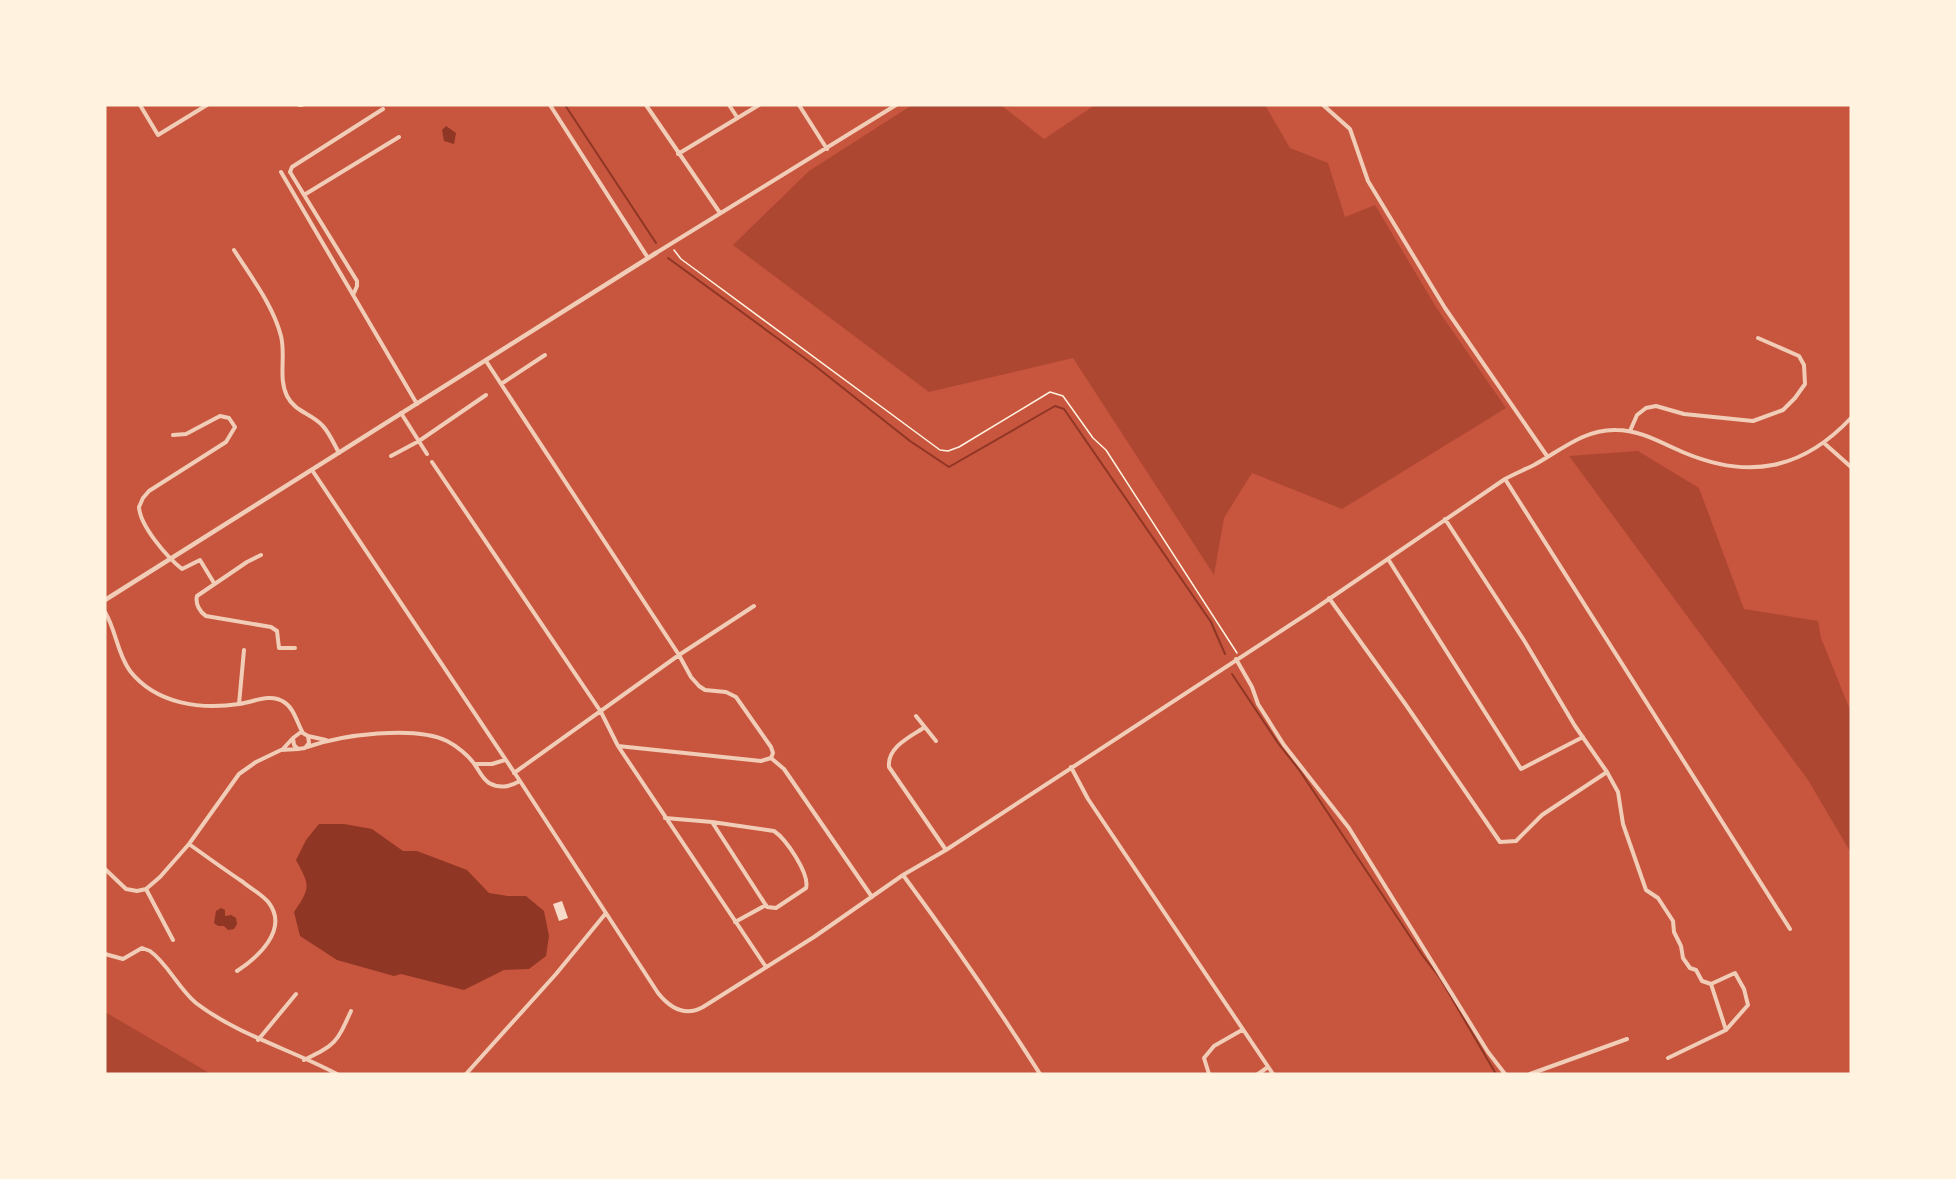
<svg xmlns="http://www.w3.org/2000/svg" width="1956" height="1179" font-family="'DejaVu Sans',sans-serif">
<rect width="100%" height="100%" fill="#c8553d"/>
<path fill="#ae4732" d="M912,105H1001L1044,139L1095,105H1265L1290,148L1328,163L1345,217L1375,205L1436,307L1506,408L1342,509L1252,473L1224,518L1214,575L1073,358L929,392L733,245L809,171Z
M1638,451L1699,488L1744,609L1818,621L1821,638L1851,712V853L1808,780L1569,456Z
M105,1012L211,1074H105Z"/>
<path fill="#8f3625" d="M446,126L456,133L454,144L444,141L442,130Z
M319,824H344L372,829L403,851H417L467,870L489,893L508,896H526L544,911L549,936L546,956L529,969L504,970L464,990L401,974L394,976L337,960L300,936L294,912C311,887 310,886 296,860L306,840Z
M221,908L225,910V916L231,915L236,918L237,924L234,929L228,930L224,926H218L214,923L216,911Z"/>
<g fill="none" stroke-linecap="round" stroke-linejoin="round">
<path stroke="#8f3625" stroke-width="2" d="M565,105L656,243
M668,258L814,365L910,441L949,467L1055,406L1064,409L1211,622L1225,654
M1232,674L1278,743L1300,771L1423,956L1440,978L1496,1074"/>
</g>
<path fill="#f7dbc8" d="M562,901L568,918L559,921L553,904Z"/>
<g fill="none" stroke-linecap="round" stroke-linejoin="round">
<path stroke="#fff3e0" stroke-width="1.5" d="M674,250L681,259L940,450L948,451L959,447L1050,392L1063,396L1093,438L1106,450L1237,653"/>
<path stroke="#f1ccb7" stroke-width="4" d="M140,105L158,135L207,105
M299,105H302
M550,105L648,258
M646,105L720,213
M729,105L737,117
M799,105L827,149
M1323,105L1350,129L1368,181L1445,308L1547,456
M678,154L759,105
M281,172L417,404
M304,195L399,137
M234,250C251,277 273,305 281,336C286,356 278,378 287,396C295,412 311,413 322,425C329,432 334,444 339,453
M656,253L896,105
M354,293L357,286V281L290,172L292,167L383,109
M486,361L679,655L691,677L699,686L705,690L726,692L736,697L771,747L773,753L771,758
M501,384L545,355
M401,413L427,454
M1630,431L1637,415L1646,408L1656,406L1684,414L1753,421L1783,410L1795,398L1805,384L1804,365L1799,356L1758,338
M173,435L186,434L220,416L229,418L235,427L226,442L149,491L143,498L139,507C140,526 167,557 182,569L200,560L214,583
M1824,443L1851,467
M391,456L419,441L486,395
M432,462L601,712L618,746L766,967
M312,470L520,781L658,993C670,1008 685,1017 703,1007L814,937L903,875L946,850L1313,610L1505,479C1514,474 1524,470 1534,465C1560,451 1584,429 1616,430C1641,430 1663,444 1685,453C1750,480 1803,469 1851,418
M1505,479L1790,929
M1445,519L1525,642L1575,726L1607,772
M261,555L247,562L197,596C195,604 200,612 206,616L271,627L277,631L279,648H295
M1388,559L1521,769L1583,737
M1329,598L1406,705L1500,842L1516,841L1542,815L1607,772L1618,792L1623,824L1646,890L1658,898L1673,921L1674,932L1681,946L1683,958L1690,968L1696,970L1702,981L1711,984L1726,1030
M105,612C116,630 117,653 130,671C156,704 201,710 239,704C254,702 270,693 284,702C294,708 297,723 303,733
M1236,659L1252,687L1258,704L1284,745L1349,828L1488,1052L1505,1074
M239,704L244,650
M916,716L936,741
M925,727C910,737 887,747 889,767L946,850
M308,736L309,743L305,748L298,749L294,745L293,738L301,732L308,736L326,740
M618,746L761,761L771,758
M307,747C341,735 415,725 447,741C457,746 469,756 475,765C480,772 482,778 489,783C500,789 509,787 520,781
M282,750L293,738
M771,758L784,769L872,897
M475,764H492L505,760
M1071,767L1088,799L1273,1074
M514,773L679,655L754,606
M665,818L712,822L774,831C786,839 810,874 806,888L776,908L767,907L712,822
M189,844C207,857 225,870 243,882C251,889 262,894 269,903C289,930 257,958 237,971
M105,869L126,889L137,891L146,889L160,877L189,844L239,774L256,762L281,750L298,749
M903,875C951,940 997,1006 1040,1074
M146,889L173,940
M735,922L766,905
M105,954L123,959L142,948L150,951C168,964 178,988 196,1003C238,1035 290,1049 337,1074
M258,1040L296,994
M1668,1058L1726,1030L1748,1005L1744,989L1735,973L1711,984
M304,1060C336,1044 336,1044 351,1011
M466,1074L556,974L606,913
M1209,1074L1204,1058L1214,1046L1242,1030
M1258,1074L1268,1067
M1530,1074L1627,1039"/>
<path stroke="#f1ccb7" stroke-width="4.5" d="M105,600L656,253"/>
</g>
<rect width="1956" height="1179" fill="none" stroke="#fff3e0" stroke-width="213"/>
</svg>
